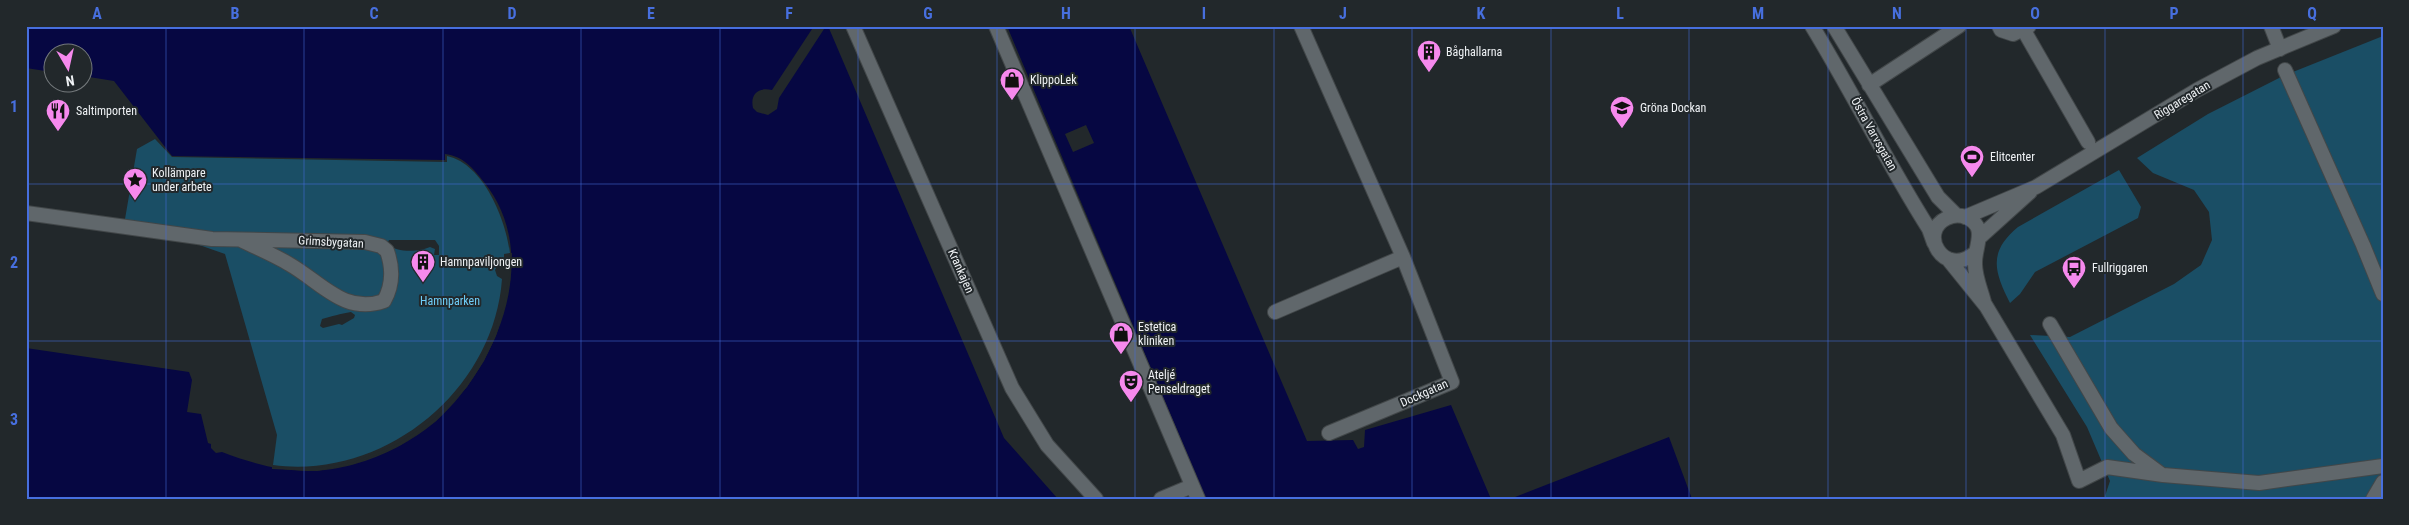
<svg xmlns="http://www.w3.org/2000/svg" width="2409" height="525" font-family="'Roboto Condensed',sans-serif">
<rect width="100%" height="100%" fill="#22282b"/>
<path fill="#1a4e65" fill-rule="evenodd" d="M2383,36V499H2104L2110,481L2087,427L2030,335L2070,337L2174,284L2201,265L2212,240L2209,212L2194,190L2153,173L2137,158L2208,114L2283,76Z
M155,139L172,157L447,162V156C484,164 506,220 510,253L504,254V263L498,264L495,270L497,276L502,279C494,391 384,480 273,465L277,435L225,254L125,219L137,149ZM389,240H435L439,246V255H434L435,249L430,247C419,252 397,253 387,244ZM351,312L355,315L354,318L342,325L339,324L323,328L320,326L322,319C332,316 340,314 351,312Z
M2119,170L2141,207L2138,218L2035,272L2020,294L2010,303C1994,271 1988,252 2018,227Z"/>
<path fill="#060742" d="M26,26H814L772,90C758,87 750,94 753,108L757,112L768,115L777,109L779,98L826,26H828L1004,438L1058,499H26V348L189,372L192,380L187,412L201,414L208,443L211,444V448L216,453L222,452C267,469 307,478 355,464C384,456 412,441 435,422C498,366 543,255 484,182C473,168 463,156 445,154V160L172,156L114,81L83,76L82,52H52V72L26,68Z
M1007,26H1129L1307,441L1353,440L1358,449L1364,447L1365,430L1451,405L1491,499H1206Z
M1669,437L1692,499H1510Z"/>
<path fill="#22282b" d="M1086,125L1094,143L1073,152L1065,134Z
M509,253H512L510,282L505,307L496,336L484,361L467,387L436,421L401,445L354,464L317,471L272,469V467L316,468L354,462L399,443L434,419L465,385L493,335L503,307L510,272Z"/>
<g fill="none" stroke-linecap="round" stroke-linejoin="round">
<defs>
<path id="street" d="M853,26L1012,388L1047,445L1096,499
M996,26L1198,499
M1812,26C1853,93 1887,163 1929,229L1934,243
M1834,26L1938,197L1956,215
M1999,26L2001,30L2013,34L2029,26
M2271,26L2280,49
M2023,29L2088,142
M2285,70L2363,245L2383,294
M1869,85L1959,26
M26,213L212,239L365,242L381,246L387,251C393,268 393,285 384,301C344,315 321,282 289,264C274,255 257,248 241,240
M1965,217L2036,187L2197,90L2257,58L2334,26
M1980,237L2030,192
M1975,253C1944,279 1917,232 1947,218C1953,215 1960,215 1966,217C1989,227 1974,247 1975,264C1975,277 1981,290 1984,302
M1948,259L1986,306L2063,435L2079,481L2107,467L2163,475L2259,483L2383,466
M1275,312L1403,257L1301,26
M2050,324L2111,428L2134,454L2161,474
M1329,433L1452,382L1403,257
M1161,499L1192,486
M2373,499L2383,482"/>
</defs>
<use href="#street" stroke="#424749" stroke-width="16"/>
<use href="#street" stroke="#60676b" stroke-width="14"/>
</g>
<path fill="none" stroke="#476fde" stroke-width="1" stroke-opacity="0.55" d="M166,26V499M304,26V499M443,26V499M581,26V499M720,26V499M858,26V499M997,26V499M1135,26V499M1274,26V499M1412,26V499M1551,26V499M1689,26V499M1828,26V499M1966,26V499M2105,26V499M2243,26V499M26,184H2383M26,341H2383"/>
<defs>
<symbol id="building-pin" viewBox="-11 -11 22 30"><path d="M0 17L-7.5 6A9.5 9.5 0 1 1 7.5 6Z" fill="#f689ed" stroke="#22282b"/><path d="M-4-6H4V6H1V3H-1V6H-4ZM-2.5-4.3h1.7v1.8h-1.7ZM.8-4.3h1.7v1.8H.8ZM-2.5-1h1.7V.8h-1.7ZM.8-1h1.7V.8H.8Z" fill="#111"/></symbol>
<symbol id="shop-pin" viewBox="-11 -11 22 30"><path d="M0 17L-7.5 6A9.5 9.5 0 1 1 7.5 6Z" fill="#f689ed" stroke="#22282b"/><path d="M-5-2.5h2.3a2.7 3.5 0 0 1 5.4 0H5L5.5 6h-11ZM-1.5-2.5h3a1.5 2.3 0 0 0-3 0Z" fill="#111"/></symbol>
<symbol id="school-pin" viewBox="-11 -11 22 30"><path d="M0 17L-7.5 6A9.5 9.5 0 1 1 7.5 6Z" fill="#f689ed" stroke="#22282b"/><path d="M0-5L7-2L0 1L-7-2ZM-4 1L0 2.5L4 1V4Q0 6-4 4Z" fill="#111"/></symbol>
<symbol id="restaurant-pin" viewBox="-11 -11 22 30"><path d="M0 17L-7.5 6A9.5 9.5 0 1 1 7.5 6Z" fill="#f689ed" stroke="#22282b"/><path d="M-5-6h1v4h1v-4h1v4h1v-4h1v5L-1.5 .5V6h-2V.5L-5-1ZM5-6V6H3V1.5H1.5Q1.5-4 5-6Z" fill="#111"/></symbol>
<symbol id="stadium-pin" viewBox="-11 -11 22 30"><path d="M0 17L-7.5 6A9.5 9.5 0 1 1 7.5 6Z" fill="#f689ed" stroke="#22282b"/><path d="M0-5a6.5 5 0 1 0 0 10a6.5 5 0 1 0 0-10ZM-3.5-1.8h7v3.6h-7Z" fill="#111"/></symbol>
<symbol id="sight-pin" viewBox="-11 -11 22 30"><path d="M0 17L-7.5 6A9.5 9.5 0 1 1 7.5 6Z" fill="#f689ed" stroke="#22282b"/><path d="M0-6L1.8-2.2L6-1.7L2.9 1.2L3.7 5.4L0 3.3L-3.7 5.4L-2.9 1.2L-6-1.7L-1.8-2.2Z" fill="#111"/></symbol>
<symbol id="bus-pin" viewBox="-11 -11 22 30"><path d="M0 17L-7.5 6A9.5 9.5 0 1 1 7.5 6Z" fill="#f689ed" stroke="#22282b"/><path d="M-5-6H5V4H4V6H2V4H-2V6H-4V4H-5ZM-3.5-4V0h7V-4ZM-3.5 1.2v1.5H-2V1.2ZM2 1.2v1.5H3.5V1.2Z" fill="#111"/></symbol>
<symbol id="theatre-pin" viewBox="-11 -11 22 30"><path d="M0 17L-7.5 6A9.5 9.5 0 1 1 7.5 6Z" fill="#f689ed" stroke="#22282b"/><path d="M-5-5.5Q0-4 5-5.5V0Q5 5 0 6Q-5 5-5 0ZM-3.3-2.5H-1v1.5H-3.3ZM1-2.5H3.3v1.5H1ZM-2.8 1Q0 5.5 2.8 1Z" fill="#111"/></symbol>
</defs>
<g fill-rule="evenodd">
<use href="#building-pin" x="1415" y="38" width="28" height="38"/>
<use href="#shop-pin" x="998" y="66" width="28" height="38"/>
<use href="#school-pin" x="1608" y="94" width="28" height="38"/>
<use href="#restaurant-pin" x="44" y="97" width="28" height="38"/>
<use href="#stadium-pin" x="1958" y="143" width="28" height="38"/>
<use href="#sight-pin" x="121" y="166" width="28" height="38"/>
<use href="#building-pin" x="409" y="248" width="28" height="38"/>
<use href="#bus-pin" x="2060" y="254" width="28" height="38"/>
<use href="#shop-pin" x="1107" y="320" width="28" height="38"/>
<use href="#theatre-pin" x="1117" y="368" width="28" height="38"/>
</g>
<g text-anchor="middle" stroke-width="4" stroke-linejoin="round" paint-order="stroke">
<g font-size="12" fill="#eff2f5" stroke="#22282b" text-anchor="start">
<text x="1446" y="56">Båghallarna</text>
<text x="1030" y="84">KlippoLek</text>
<text x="1640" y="112">Gröna Dockan</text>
<text x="76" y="115">Saltimporten</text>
<text x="1990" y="161">Elitcenter</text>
<text x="152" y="177">Kollämpare<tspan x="152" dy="14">under arbete</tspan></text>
<text x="440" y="266">Hamnpaviljongen</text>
<text x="2092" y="272">Fullriggaren</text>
<text x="1138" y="331">Estetica<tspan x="1138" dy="14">kliniken</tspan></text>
<text x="1148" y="379">Ateljé<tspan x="1148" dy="14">Penseldraget</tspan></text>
</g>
<g font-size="12" fill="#eff2f5" stroke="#22282b">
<text transform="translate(2182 100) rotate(-31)" y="4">Riggaregatan</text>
<text transform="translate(1874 134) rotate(61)" y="4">Östra Varvsgatan</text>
<text transform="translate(331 242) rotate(3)" y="4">Grimsbygatan</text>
<text transform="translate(961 271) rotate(66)" y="4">Krankajen</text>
<text transform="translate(1424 393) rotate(-24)" y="4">Dockgatan</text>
</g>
<g font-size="12" fill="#6fcdf8" stroke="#22282b">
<text x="450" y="305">Hamnparken</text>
</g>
</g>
<rect width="2409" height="525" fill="none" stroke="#22282b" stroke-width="55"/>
<g transform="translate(68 68) rotate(171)"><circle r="24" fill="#22282b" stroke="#74797c"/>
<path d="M0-4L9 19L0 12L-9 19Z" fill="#f689ed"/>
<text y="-8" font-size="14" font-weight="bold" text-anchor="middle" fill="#eff2f5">N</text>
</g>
<rect x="28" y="28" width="2354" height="470" fill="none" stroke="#476fde" stroke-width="2"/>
<g font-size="16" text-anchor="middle" font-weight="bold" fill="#476fde">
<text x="97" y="19">A</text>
<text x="235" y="19">B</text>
<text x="374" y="19">C</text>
<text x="512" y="19">D</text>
<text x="651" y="19">E</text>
<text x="789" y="19">F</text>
<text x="928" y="19">G</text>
<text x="1066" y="19">H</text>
<text x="1204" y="19">I</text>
<text x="1343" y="19">J</text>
<text x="1481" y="19">K</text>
<text x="1620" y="19">L</text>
<text x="1758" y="19">M</text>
<text x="1897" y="19">N</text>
<text x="2035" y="19">O</text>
<text x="2174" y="19">P</text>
<text x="2312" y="19">Q</text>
<text x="14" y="112">1</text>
<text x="14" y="268">2</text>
<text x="14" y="425">3</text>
</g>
</svg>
